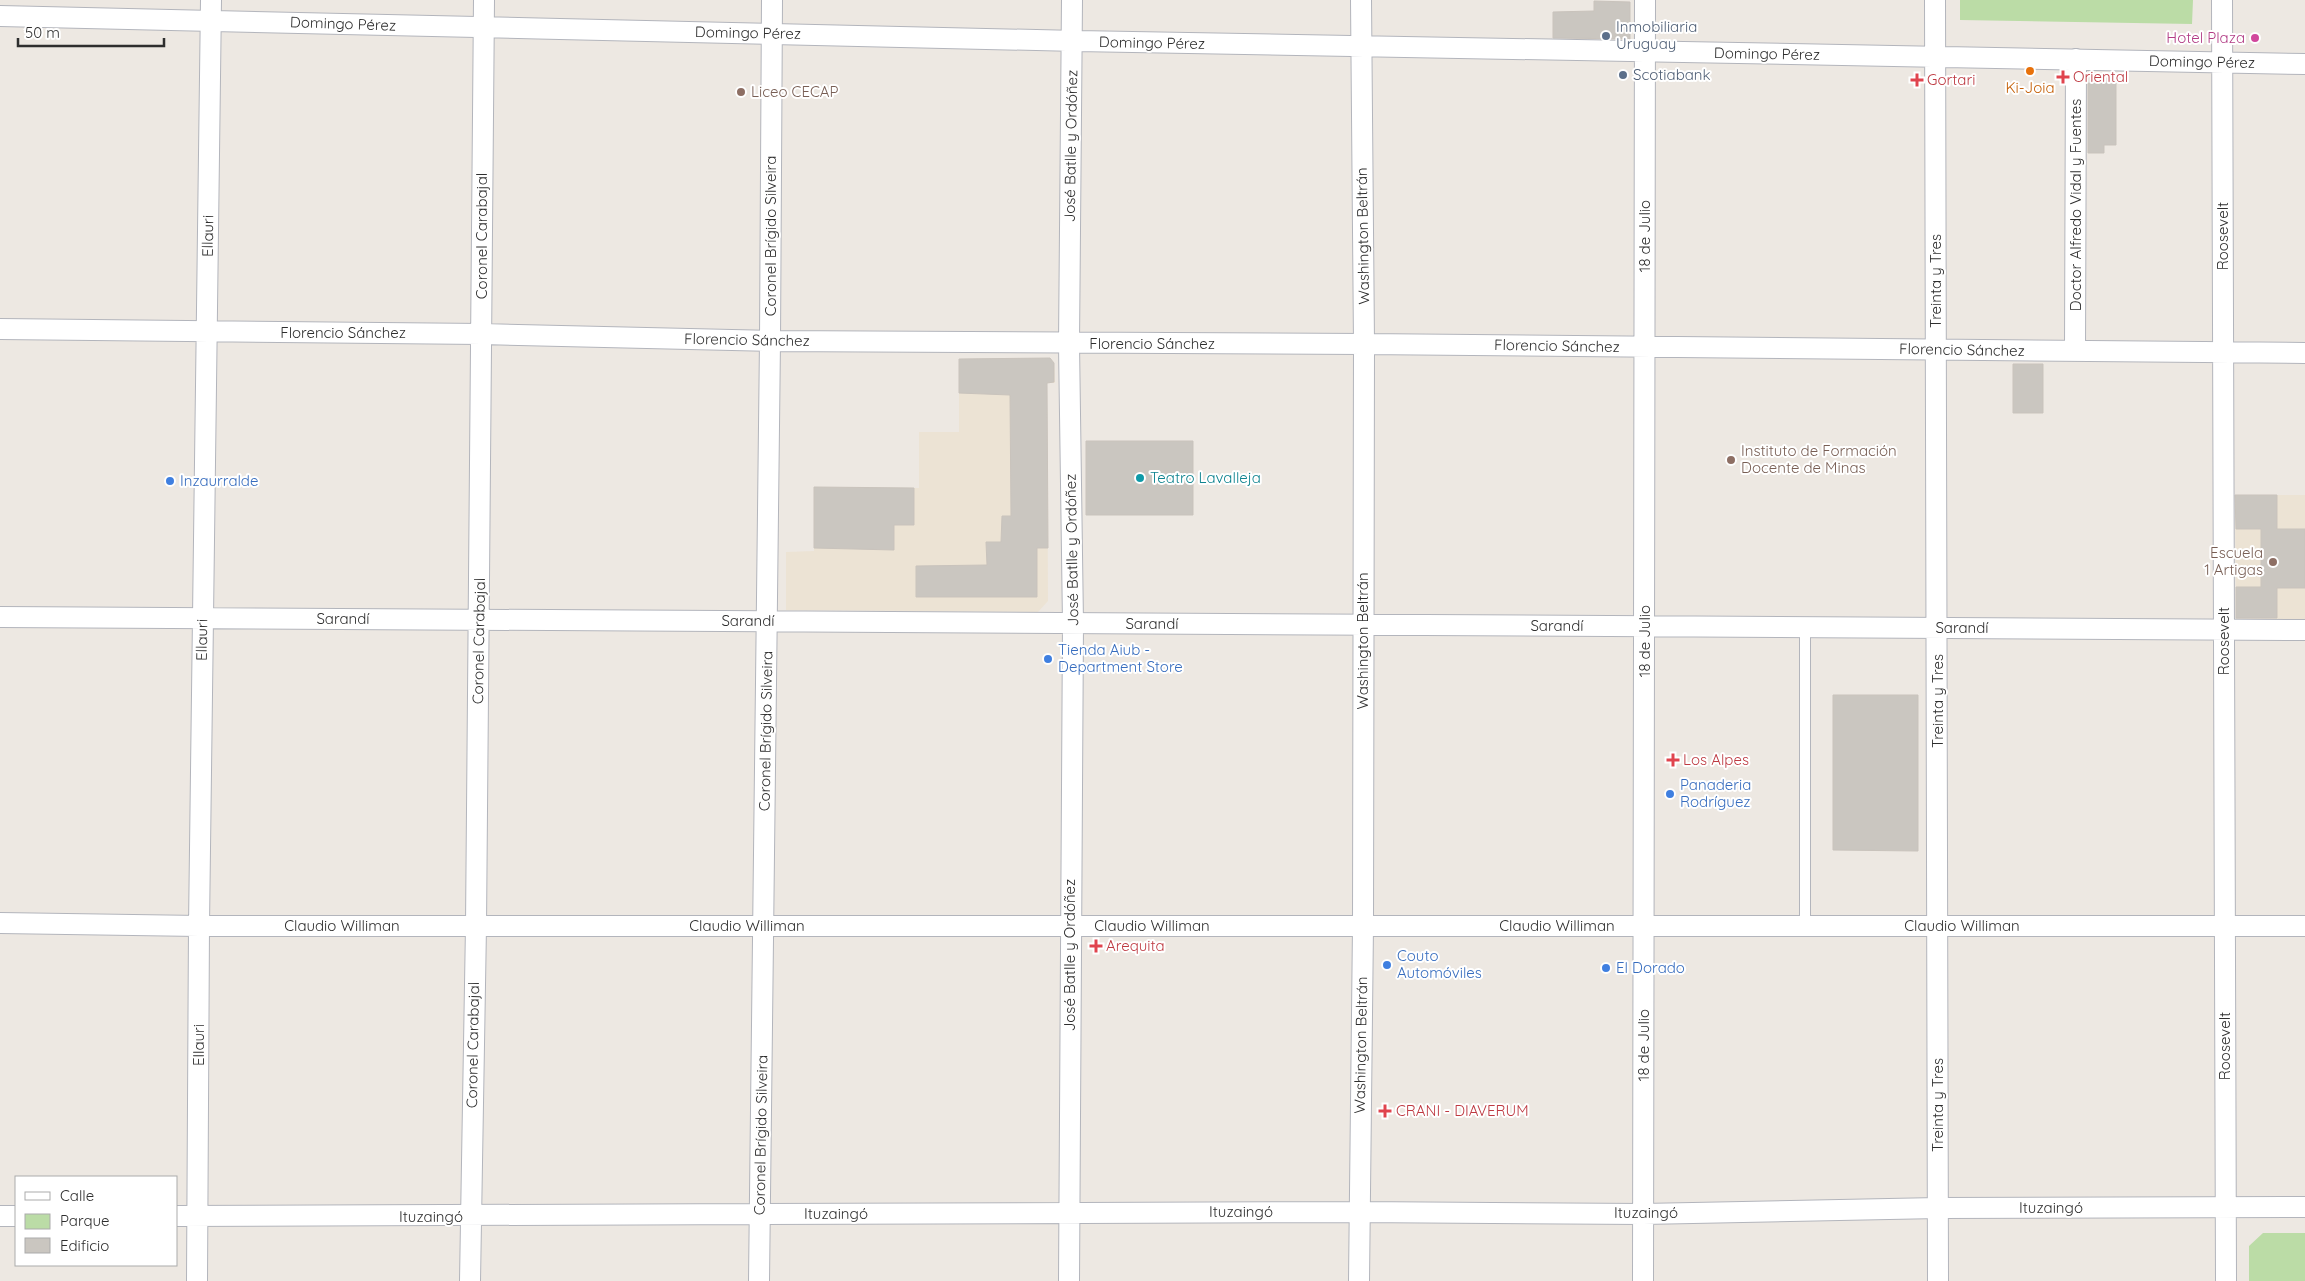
<svg xmlns="http://www.w3.org/2000/svg" width="2305" height="1281" font-family="Quicksand,sans-serif">
<rect width="100%" height="100%" fill="#ede8e2"/>
<path fill="#ece3d4" d="M1050,358L1054,363L1055,383H1047L1048,601L1038,612L786,610V552L814,551V487L919,488V432H959V359Z
M2235,495H2305V620H2236Z"/>
<path fill="#bbdca6" d="M1960,0H2193L2192,24L1960,20Z
M2263,1233H2305V1281H2249V1246Z"/>
<path fill="#cac6c0" stroke="#c9c3bc" d="M1594,1L1630,2V39L1553,38V12L1594,11Z
M2088,77L2116,79V145H2104V153H2088Z
M1050,358L1054,363V382L1047,383L1048,548H1037V597H916V566L987,565L986,542H1001L1002,516H1011L1010,395L959,393V359Z
M2013,364H2043V413H2013Z
M1086,441H1193V515H1086Z
M814,487L914,488V525H894V550L814,548Z
M2235,495H2277V529H2305V588H2277V618H2236V587H2261V529H2236Z
M1833,695H1918V851L1833,850Z"/>
<g fill="none" stroke-linecap="round" stroke-linejoin="round">
<defs>
<path id="service" d="M1805,926V627"/>
<path id="minor" d="M1935,0L1938,1281
M2222,0L2226,1281
M0,16C359,23 718,34 1077,41C1486,49 1896,55 2305,64
M0,329L482,334L770,341L1364,344L2305,353
M2075,351L2076,59
M0,617L2305,630
M0,923L199,926H2305
M0,1216H16
M176,1216L1358,1212L1643,1214L1938,1208L2305,1207
M197,1281L199,926L211,0
M470,1281L476,926L484,0
M759,1281L770,341L772,0
M1069,1281L1073,623L1069,344L1072,0
M1359,1281L1363,926L1364,344L1361,0
M1643,1281L1645,0"/>
</defs>
<use href="#service" stroke="#b3b5bc" stroke-width="12"/>
<use href="#minor" stroke="#b3b5bc" stroke-width="22"/>
<use href="#service" stroke="#fff" stroke-width="10"/>
<use href="#minor" stroke="#fff" stroke-width="20"/>
</g>
<g fill="#5c6f8a" stroke="#fff" stroke-width="2">
<circle cx="1606" cy="36" r="5"/>
<circle cx="1623" cy="75" r="5"/>
</g>
<circle fill="#d1479c" stroke="#fff" stroke-width="2" cx="2255" cy="38" r="5"/>
<circle fill="#e8710a" stroke="#fff" stroke-width="2" cx="2030" cy="71" r="5"/>
<g fill="#e0444e" stroke="#fff" stroke-width="2">
<path d="M2060.5 69.5h5v5h5v5h-5v5h-5v-5h-5v-5h5z"/>
<path d="M1914.5 72.5h5v5h5v5h-5v5h-5v-5h-5v-5h5z"/>
<path d="M1670.5 752.5h5v5h5v5h-5v5h-5v-5h-5v-5h5z"/>
<path d="M1093.5 938.5h5v5h5v5h-5v5h-5v-5h-5v-5h5z"/>
<path d="M1382.5 1103.5h5v5h5v5h-5v5h-5v-5h-5v-5h5z"/>
</g>
<g fill="#8d6e63" stroke="#fff" stroke-width="2">
<circle cx="741" cy="92" r="5"/>
<circle cx="1731" cy="460" r="5"/>
<circle cx="2273" cy="562" r="5"/>
</g>
<circle fill="#0f9aa8" stroke="#fff" stroke-width="2" cx="1140" cy="478" r="5"/>
<g fill="#3f7fe0" stroke="#fff" stroke-width="2">
<circle cx="170" cy="481" r="5"/>
<circle cx="1048" cy="659" r="5"/>
<circle cx="1670" cy="794" r="5"/>
<circle cx="1387" cy="965" r="5"/>
<circle cx="1606" cy="968" r="5"/>
</g>
<g text-anchor="middle" stroke-width="4" stroke-linejoin="round" paint-order="stroke">
<g font-size="15" fill="#2e2e2e" stroke="#fff">
<text transform="translate(343 24) rotate(2)" y="5">Domingo Pérez</text>
<text transform="translate(748 33) rotate(1)" y="5">Domingo Pérez</text>
<text transform="translate(1152 43) rotate(1)" y="5">Domingo Pérez</text>
<text transform="translate(1767 54) rotate(1)" y="5">Domingo Pérez</text>
<text transform="translate(2202 62) rotate(1)" y="5">Domingo Pérez</text>
<text transform="translate(1071 146) rotate(-89)" y="5">José Batlle y Ordóñez</text>
<text transform="translate(2076 205) rotate(-90)" y="5">Doctor Alfredo Vidal y Fuentes</text>
<text transform="translate(208 236) rotate(-89)" y="5">Ellauri</text>
<text transform="translate(482 236) rotate(-90)" y="5">Coronel Carabajal</text>
<text transform="translate(771 236) rotate(-90)" y="5">Coronel Brígido Silveira</text>
<text transform="translate(1363 236) rotate(-91)" y="5">Washington Beltrán</text>
<text transform="translate(1645 236) rotate(-90)" y="5">18 de Julio</text>
<text transform="translate(2223 236) rotate(-90)" y="5">Roosevelt</text>
<text transform="translate(1936 281) rotate(-90)" y="5">Treinta y Tres</text>
<text x="343" y="338">Florencio Sánchez</text>
<text transform="translate(747 340) rotate(1)" y="5">Florencio Sánchez</text>
<text x="1152" y="349">Florencio Sánchez</text>
<text transform="translate(1557 346) rotate(1)" y="5">Florencio Sánchez</text>
<text transform="translate(1962 350) rotate(1)" y="5">Florencio Sánchez</text>
<text transform="translate(1072 550) rotate(-91)" y="5">José Batlle y Ordóñez</text>
<text x="343" y="624">Sarandí</text>
<text x="748" y="626">Sarandí</text>
<text x="1152" y="629">Sarandí</text>
<text x="1557" y="631">Sarandí</text>
<text x="1962" y="633">Sarandí</text>
<text transform="translate(202 640) rotate(-89)" y="5">Ellauri</text>
<text transform="translate(479 641) rotate(-89)" y="5">Coronel Carabajal</text>
<text transform="translate(1363 641) rotate(-90)" y="5">Washington Beltrán</text>
<text transform="translate(1645 641) rotate(-90)" y="5">18 de Julio</text>
<text transform="translate(2224 641) rotate(-90)" y="5">Roosevelt</text>
<text transform="translate(1938 701) rotate(-90)" y="5">Treinta y Tres</text>
<text transform="translate(766 731) rotate(-89)" y="5">Coronel Brígido Silveira</text>
<text x="342" y="931">Claudio Williman</text>
<text x="747" y="931">Claudio Williman</text>
<text x="1152" y="931">Claudio Williman</text>
<text x="1557" y="931">Claudio Williman</text>
<text x="1962" y="931">Claudio Williman</text>
<text transform="translate(1070 955) rotate(-90)" y="5">José Batlle y Ordóñez</text>
<text transform="translate(199 1045) rotate(-90)" y="5">Ellauri</text>
<text transform="translate(473 1045) rotate(-89)" y="5">Coronel Carabajal</text>
<text transform="translate(1361 1045) rotate(-89)" y="5">Washington Beltrán</text>
<text transform="translate(1644 1045) rotate(-90)" y="5">18 de Julio</text>
<text transform="translate(2225 1046) rotate(-90)" y="5">Roosevelt</text>
<text transform="translate(1938 1105) rotate(-90)" y="5">Treinta y Tres</text>
<text transform="translate(761 1135) rotate(-89)" y="5">Coronel Brígido Silveira</text>
<text x="2051" y="1213">Ituzaingó</text>
<text x="1241" y="1217">Ituzaingó</text>
<text x="1646" y="1218">Ituzaingó</text>
<text x="836" y="1219">Ituzaingó</text>
<text x="431" y="1222">Ituzaingó</text>
</g>
<g font-size="15" fill="#4e5e75" stroke="#fff" text-anchor="start">
<text x="1616" y="32">Inmobiliaria<tspan x="1616" dy="17">Uruguay</tspan></text>
<text x="1633" y="80">Scotiabank</text>
</g>
<g font-size="15" fill="#b23c85" stroke="#fff" text-anchor="end">
<text x="2245" y="43">Hotel Plaza</text>
</g>
<g font-size="15" fill="#be3a42" stroke="#fff" text-anchor="start">
<text x="2073" y="82">Oriental</text>
<text x="1927" y="85">Gortari</text>
<text x="1683" y="765">Los Alpes</text>
<text x="1106" y="951">Arequita</text>
<text x="1396" y="1116">CRANI - DIAVERUM</text>
</g>
<g font-size="15" fill="#c56008" stroke="#fff">
<text x="2030" y="93">Ki-Joia</text>
</g>
<g font-size="15" fill="#785e54" stroke="#fff" text-anchor="start">
<text x="751" y="97">Liceo CECAP</text>
<text x="1741" y="456">Instituto de Formación<tspan x="1741" dy="17">Docente de Minas</tspan></text>
<text x="2263" y="558" text-anchor="end">Escuela<tspan x="2263" dy="17">1 Artigas</tspan></text>
</g>
<g font-size="15" fill="#0d838f" stroke="#fff" text-anchor="start">
<text x="1150" y="483">Teatro Lavalleja</text>
</g>
<g font-size="15" fill="#366cbe" stroke="#fff" text-anchor="start">
<text x="180" y="486">Inzaurralde</text>
<text x="1058" y="655">Tienda Aiub -<tspan x="1058" dy="17">Department Store</tspan></text>
<text x="1680" y="790">Panaderia<tspan x="1680" dy="17">Rodríguez</tspan></text>
<text x="1397" y="961">Couto<tspan x="1397" dy="17">Automóviles</tspan></text>
<text x="1616" y="973">El Dorado</text>
</g>
</g>
<rect x="15" y="1176" width="162" height="90" fill="#ffffff" stroke="#ababab"/>
<rect x="25" y="1192" width="25" height="8" fill="#ffffff" stroke="#ababab"/>
<text x="60" y="1201" font-size="15" fill="#2e2e2e">Calle</text>
<rect x="25" y="1214" width="25" height="15" fill="#bbdca6" stroke="#ababab"/>
<text x="60" y="1226" font-size="15" fill="#2e2e2e">Parque</text>
<rect x="25" y="1238" width="25" height="15" fill="#cac6c0" stroke="#ababab"/>
<text x="60" y="1251" font-size="15" fill="#2e2e2e">Edificio</text>
<path d="M18 38v8h146v-8" fill="none" stroke="#2e2e2e" stroke-width="2.5"/>
<text x="25" y="38" font-size="15" fill="#2e2e2e" stroke="#ffffff" stroke-width="4" paint-order="stroke">50 m</text>
</svg>
